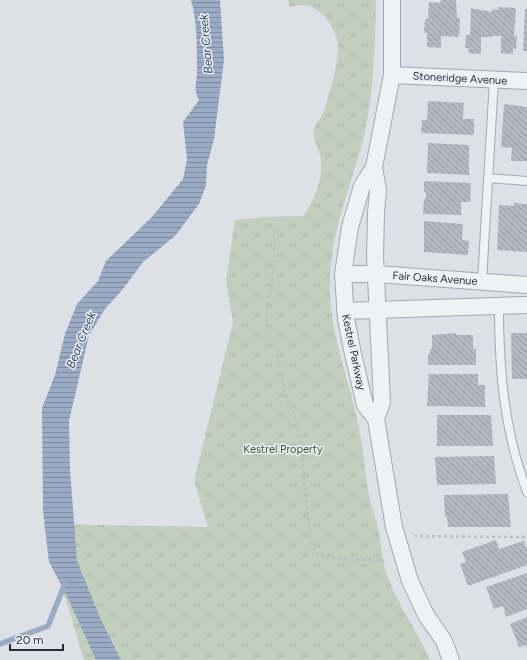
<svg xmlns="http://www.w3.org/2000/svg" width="527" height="660" font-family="Figtree,sans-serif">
<defs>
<pattern id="park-tufts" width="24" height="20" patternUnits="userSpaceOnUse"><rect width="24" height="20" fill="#c2cfbf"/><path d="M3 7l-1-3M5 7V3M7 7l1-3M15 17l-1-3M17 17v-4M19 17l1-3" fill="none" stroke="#a7b2a5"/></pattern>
<pattern id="water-rules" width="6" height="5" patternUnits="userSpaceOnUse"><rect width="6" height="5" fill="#9aabc4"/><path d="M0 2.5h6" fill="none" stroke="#7e8ca0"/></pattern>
<pattern id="building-back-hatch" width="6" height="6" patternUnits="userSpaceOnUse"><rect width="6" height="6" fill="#b5b9c2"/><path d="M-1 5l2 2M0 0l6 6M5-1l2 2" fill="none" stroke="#93979f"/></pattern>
</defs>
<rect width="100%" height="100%" fill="#dde0e6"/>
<path fill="url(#park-tufts)" d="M288,0H376C375,47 374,93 363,140C351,186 331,231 330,279C328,330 349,378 359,427C363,446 364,465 367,484C369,499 374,513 378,528C382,545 382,561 388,578C399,607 418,632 430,660H84L43,524L208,527L194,481L233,322L226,281L235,220L265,217L304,216C314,200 325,176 320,155C318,146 312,139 314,129C316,123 321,118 323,113C329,98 339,60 338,44C337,35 330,21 323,15C312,5 304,3 290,7Z"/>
<path fill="url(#water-rules)" d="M191,0H220L224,60L214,139L207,165L206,185L199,204L175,236L143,262L123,289L105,309L89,335L69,421L70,470L77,561L101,620L121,660H96L66,594L49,562L43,511L42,408L55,375L65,334L77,304L98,281L106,261L152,217L183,179L187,160L183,122L199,100C192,86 198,82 197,68C197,45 197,21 191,0Z"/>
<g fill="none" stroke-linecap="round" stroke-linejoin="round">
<path stroke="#9aabc4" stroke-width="5.5" d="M0,644L48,626L66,581"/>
</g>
<path fill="url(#building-back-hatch)" d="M441,0H456L457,18H460L459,37L441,36V48L427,47V33H424L425,19H428L429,2L440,3Z
M498,7L516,8L514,36H517L516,49H513V54L501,53V36H492V37H481V54L468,53L469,48H465L466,35H470L471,8L492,12V9L498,10Z
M525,9H527V51H523Z
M428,101L464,103L463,119H474V135L421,133L422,120H427Z
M504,104L527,107V161H511L512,148L501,147Z
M428,143L469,145V175L427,173Z
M424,181L471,183L470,202H461V215L423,214L424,199H426V192H424Z
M514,203L527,204V252L497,250L499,205L514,206Z
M424,221L463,224L462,240L469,241L468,255L424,252Z
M456,333V335H473V349H476V365H428V354H430V349H432V335Z
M511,333H527V379H512Z
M429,374H478V385H485V407L427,406Z
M437,415H491L493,446H437Z
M494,456L496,484L437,485L435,457Z
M508,494L511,527H448L447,517H445L444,495Z
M496,540L499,549L524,541L527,549V565L468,586L460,564L466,562L462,552Z
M527,573V609L506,617L503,606L494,609L486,587Z
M527,617V648L526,645L519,647L510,624Z"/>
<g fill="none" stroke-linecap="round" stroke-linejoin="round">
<defs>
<path id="service" d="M488,178L527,181
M482,281L494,80
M499,306C499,371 504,430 527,492"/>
<path id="minor" d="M392,0V75L374,167L362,186L350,227L343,274L346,319L353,354L365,405L376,419L394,527L410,581L426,615L444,641L451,660
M392,75L527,81
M374,167L378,190L376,213L375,256L382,402L376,419
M343,274H377L527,285
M345,311L527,305"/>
</defs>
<use href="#service" stroke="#a3a7b0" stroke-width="10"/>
<use href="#minor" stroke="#a3a7b0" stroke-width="18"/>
<path stroke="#bcbec5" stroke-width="2.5" stroke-dasharray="3 3" stroke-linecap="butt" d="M275,230L273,276L266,316L275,348L286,396L298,424L311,543L315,552L327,558L387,561
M414,536L527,537"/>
<use href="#service" stroke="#f0f1f5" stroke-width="8"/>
<use href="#minor" stroke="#f0f1f5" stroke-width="16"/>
</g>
<g text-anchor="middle" stroke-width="3" stroke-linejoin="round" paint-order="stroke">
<g font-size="11" fill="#282d3c" stroke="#eceff4">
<text transform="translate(460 78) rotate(3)" y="4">Stoneridge Avenue</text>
<text transform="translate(435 278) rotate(4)" y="4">Fair Oaks Avenue</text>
<text transform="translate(354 352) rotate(78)" y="4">Kestrel Parkway</text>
</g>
<g font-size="11" fill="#395636" stroke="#eceff4">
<text x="283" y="453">Kestrel Property</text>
</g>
<g font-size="12" font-style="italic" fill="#35496d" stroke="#eceff4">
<text transform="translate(206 44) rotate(-95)" y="4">Bear Creek</text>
<text transform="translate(81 340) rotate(-68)" y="4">Bear Creek</text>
</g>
</g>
<path d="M10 644v6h53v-6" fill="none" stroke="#282d3c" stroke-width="2"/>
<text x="16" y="644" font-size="12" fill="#282d3c" stroke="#eceff4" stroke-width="3" paint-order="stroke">20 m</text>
</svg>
